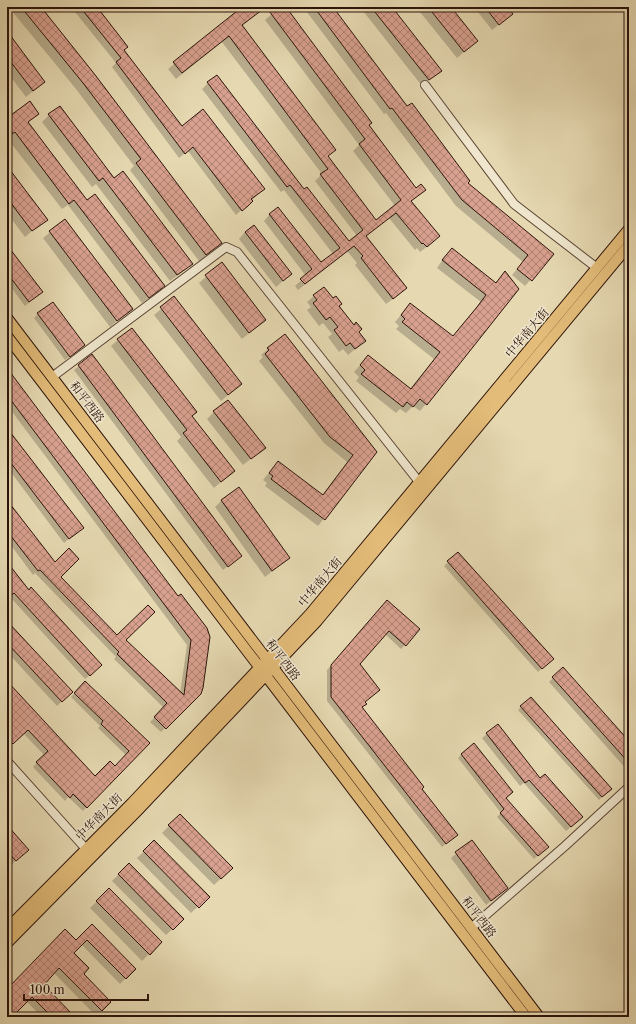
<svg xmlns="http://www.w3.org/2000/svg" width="636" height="1024" font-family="'Libre Caslon Text','Noto Serif SC',serif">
<defs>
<pattern id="building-cross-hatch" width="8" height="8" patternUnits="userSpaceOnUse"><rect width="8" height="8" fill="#d8a08e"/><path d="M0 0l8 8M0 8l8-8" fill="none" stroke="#af8172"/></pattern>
</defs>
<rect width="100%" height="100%" fill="#e6d9b2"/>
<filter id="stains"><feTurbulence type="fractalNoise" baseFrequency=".005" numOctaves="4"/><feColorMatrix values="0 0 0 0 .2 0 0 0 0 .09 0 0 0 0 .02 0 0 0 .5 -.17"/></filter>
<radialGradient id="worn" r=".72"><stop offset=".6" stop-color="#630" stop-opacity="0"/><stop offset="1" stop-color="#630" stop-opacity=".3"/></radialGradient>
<path fill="#0003" d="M14,7H39L220,243L214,250L199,261L130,170L134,166L76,89L11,10Z
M71,7H95L123,50L182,128L264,189L236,215L188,151L179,158L112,67L116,63Z
M244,7H265L242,26L327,157L376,221L395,206L353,151L359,145L265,20L280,7H285L418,196L411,202L433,242L420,252L417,248L415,250L389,218L366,237L400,294L386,304L355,265L357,263L347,251L298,290L295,286L306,276L264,221L270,214L321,264L333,254L284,190L281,192L202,89L208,83L304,190L348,242L357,236L315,181L322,174L222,42L176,79L168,69Z
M303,7H332L466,183L553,254L525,286L512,275L523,262L456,206L386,113L384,114Z
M360,7H391L441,70L422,86Z
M416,7H450L477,41L457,58Z
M474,7H506L505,20L492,30Z
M7,33L44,82L26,97L7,72Z
M7,113L10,117L38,114L27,123L86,201L163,286L157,292L142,303L68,205L62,209L7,138Z
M49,115L114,179L191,263L185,270L170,281L96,184L92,187L42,122Z
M7,167L46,219L25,237L7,213Z
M64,221L131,309L110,327L43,238Z
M245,232L291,274L276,287L239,239Z
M7,245L42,292L25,306L7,282Z
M445,256L495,283L505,272L426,404L420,411L413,406L406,413L400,409L396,413L356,381L359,377L354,372L368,356L410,389L434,359L396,329L399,326L395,322L404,311L410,304L452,337L481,302L437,268Z
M221,264L265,320L242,339L199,283Z
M314,296L338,306L365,341L348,355L343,349L339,352L328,337L332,334L323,323L319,326L307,310L311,307L307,302Z
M174,298L241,384L221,401L154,315Z
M38,314L84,345L65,360L34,318Z
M131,329L191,416L234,471L214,488L177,441L181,437L111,346Z
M284,336L376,452L318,526L265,486L267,483L263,480L272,469L322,495L347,462L324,443L259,361L263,357L261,355L268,349Z
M92,356L241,556L223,570L74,370Z
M7,370L178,597L206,629L200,693L161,732L150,722L164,708L114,659L116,657L35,573L33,575L7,540V501L60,577L117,636L124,640L180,694L187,645L7,405Z
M214,412L264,448L243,465L207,419Z
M7,430L82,528L64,543L7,467Z
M222,500L289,558L265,577L215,507Z
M458,553L548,663L538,672L444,566Z
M7,565L97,669L85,679L10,597L7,599Z
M383,606L405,645L401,649L385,634L359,664L365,704L361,708L421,789L452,839L442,847L327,701V670Z
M7,624L72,692L57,706L7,652Z
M553,678L629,743L628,771L549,682Z
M7,682L95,777L115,767L126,755L98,728L100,726L71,697L85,682L148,743L83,811L68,797L65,801L33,767L44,755L24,734L8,748L7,746Z
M531,698L607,792L599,800L518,710Z
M487,734L578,821L566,831L524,783L520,786L482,738Z
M462,754L505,798L544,850L534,859L497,817L501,813L458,758Z
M180,815L232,868L214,885L162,833Z
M7,827L21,856L9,867L7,865Z
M472,841L507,888L486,905L451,858Z
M154,842L208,897L191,913L137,858Z
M129,864L183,919L166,935L112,881Z
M109,890L161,942L142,961L90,908Z
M92,926L134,969L120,984L81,944L72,953L82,974L110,1002L96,1016L54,973L42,985L74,1017H42L26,1001L11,1017H7V991L76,941Z"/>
<path fill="url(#building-cross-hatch)" stroke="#2c130a" d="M21,7H41L96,76L222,243L206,255L136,163L141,159L83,83Z
M80,7H97L128,47L124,50L182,126L203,109L265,189L251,199L253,201L248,206L242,211L193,147L185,154L116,62L121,58Z
M242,7H266L242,25L336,150L328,156L376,220L401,200L359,144L365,139L266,7H286L372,123L369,125L416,188L421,184L426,190L411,201L440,236L427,247L423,243L422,244L396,213L366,236L407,288L393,299L361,258L363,256L354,246L305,284L300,279L312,269L269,214L278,207L321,262L340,248L290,185L287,187L207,82L217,75L304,189L307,187L349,241L363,230L320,174L328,169L229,36L182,73L173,62Z
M314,7H333L407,106L412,103L470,181L468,183L554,254L532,281L517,269L528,255L462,200L392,108L390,109Z
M371,7H392L442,71L429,80Z
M428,7H451L478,41L464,52Z
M485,7H507L513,14L499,25Z
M7,31L45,82L33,91L7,57Z
M30,101L39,114L28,122L87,200L95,194L165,286L149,298L74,200L69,204L15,132L7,137V118Z
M60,106L114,178L123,171L193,264L177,275L103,178L99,181L48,114Z
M7,166L48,220L32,231L7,198Z
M65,219L133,309L117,321L49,231Z
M254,225L292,274L283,281L245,232Z
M7,245L43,292L29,302L7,273Z
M452,248L496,283L505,271L519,289L427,405L420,399L413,407L407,402L403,407L361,374L365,370L360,365L368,355L411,389L440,352L402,322L405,319L401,315L410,303L453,336L477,307L486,295L442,260Z
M222,262L266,320L249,333L205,275Z
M324,287L333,298L336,296L342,304L339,306L354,325L356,322L362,329L359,332L366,341L355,349L350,343L346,346L334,330L338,327L330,317L326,320L313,303L317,300L313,295Z
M174,296L242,384L228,395L160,307Z
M53,302L85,345L70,357L37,313Z
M132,328L197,412L192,416L235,471L221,482L183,433L187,430L117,339Z
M285,334L377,452L325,520L271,479L273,476L269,473L278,461L323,495L353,455L330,437L265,354L269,350L267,348Z
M92,354L242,556L228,567L78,365Z
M7,368L178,596L181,594L207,628L210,637L203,688L201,694L166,729L154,717L167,703L117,654L119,652L40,570L38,571L7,531V500L55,562L69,548L79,559L61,577L117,635L148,605L155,612L126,640L184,695L191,640L7,395Z
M228,400L266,448L251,459L213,411Z
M7,428L84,528L69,539L7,458Z
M239,487L290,558L272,571L221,500Z
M458,552L554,659L542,669L447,561Z
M7,562L29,590L31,587L102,665L90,676L14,593L7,599Z
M387,600L420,629L406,646L389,631L360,664L380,690L365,702L367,704L362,707L424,787L422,789L458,835L446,844L331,697V665Z
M7,621L73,692L62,702L7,643Z
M563,667L629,741V763L552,677Z
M7,681L95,776L110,761L115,766L129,751L101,724L103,721L74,693L85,681L150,743L87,808L73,794L70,798L36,762L48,751L28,730L13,744L7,738Z
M531,697L612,789L602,797L520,706Z
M498,724L540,778L545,774L583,817L571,827L529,780L525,783L486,733Z
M474,743L513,792L506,798L549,847L538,856L500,813L504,809L461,754Z
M180,814L233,868L221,879L168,825Z
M7,825L29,850L16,861L7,851Z
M154,840L210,897L199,908L143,851Z
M472,840L508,888L491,901L455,852Z
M129,863L184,919L173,930L118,874Z
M109,888L162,942L150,955L96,901Z
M92,924L136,969L126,979L87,940L74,953L89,968L84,974L111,1002L102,1011L59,968L44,985L75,1017H52L32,997L12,1017H7V989L65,929L76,940Z"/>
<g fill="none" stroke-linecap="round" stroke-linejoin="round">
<defs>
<path id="minor" d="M425,85L514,204L597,268
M52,377L226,247L237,252L420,483
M7,761L86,849
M471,928L565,846L629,787"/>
<path id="major" d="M7,318L539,1017
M7,336L526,1017
M7,929L132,803L310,614L629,229
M7,943L139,809L317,621L629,245"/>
</defs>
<use href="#minor" stroke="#5a4434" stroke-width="10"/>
<use href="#major" stroke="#2c130a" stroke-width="12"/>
<use href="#minor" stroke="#efe6cd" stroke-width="8"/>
<use href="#major" stroke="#e3bc79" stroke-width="10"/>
</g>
<g text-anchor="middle" stroke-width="3" stroke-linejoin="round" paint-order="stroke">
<g font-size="12" fill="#2c130a" stroke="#efe6cd">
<text transform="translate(527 333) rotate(-50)" y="4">中华南大街</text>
<text transform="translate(87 402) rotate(53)" y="4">和平西路</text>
<text transform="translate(320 582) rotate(-50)" y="4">中华南大街</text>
<text transform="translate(283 660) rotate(53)" y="4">和平西路</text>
<text transform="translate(99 817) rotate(-45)" y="4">中华南大街</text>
<text transform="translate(479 917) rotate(53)" y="4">和平西路</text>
</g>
</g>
<rect width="636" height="1024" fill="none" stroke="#e6d9b2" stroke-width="24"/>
<rect x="8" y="8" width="620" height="1008" fill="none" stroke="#2c130a" stroke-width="2"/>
<rect x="12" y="12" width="612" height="1000" fill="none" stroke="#2c130a"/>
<path d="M24 994v6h124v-6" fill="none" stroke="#2c130a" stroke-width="2"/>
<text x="30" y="994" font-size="12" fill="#2c130a" stroke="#efe6cd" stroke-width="3" paint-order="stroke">100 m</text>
<rect width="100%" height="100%" filter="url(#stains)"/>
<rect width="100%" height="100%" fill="url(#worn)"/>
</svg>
